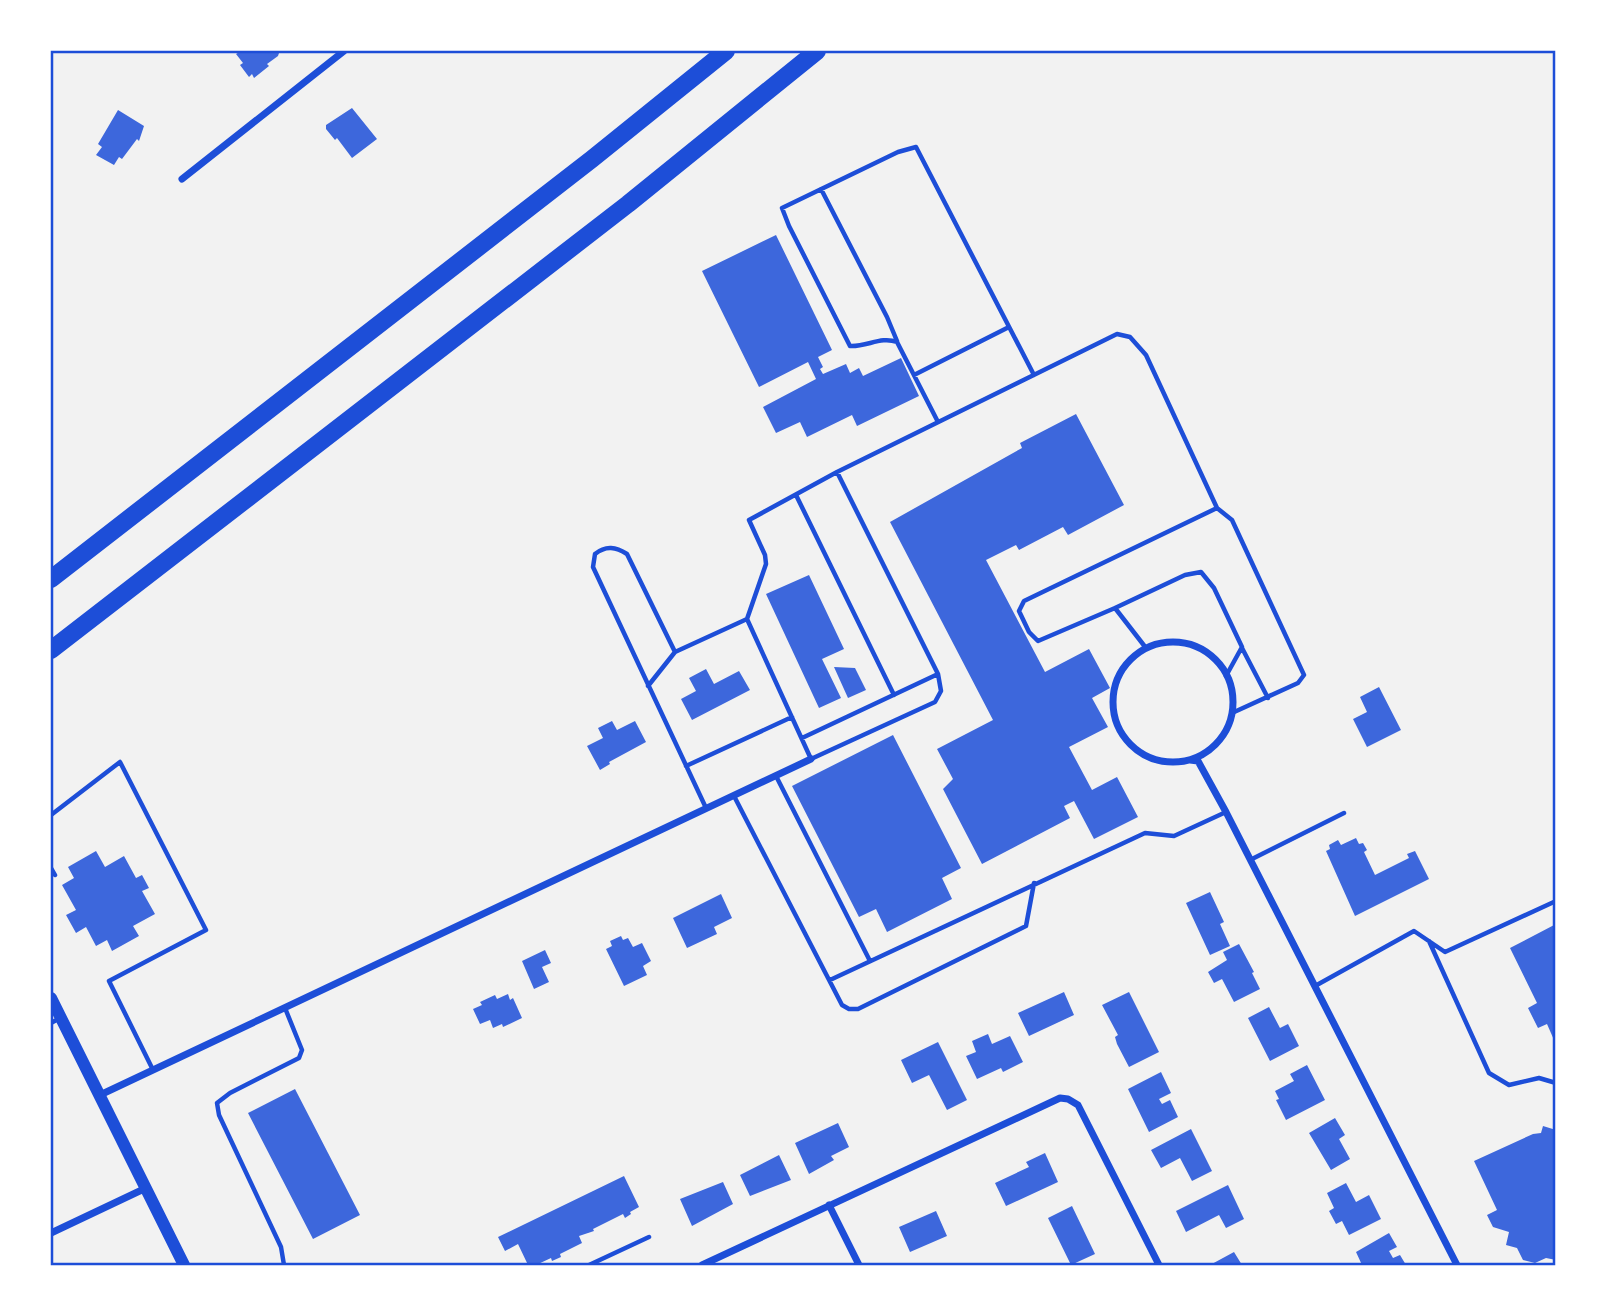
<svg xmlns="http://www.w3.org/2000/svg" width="1607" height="1316" font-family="'Alegreya Sans',sans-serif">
<rect width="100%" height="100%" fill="#f2f2f2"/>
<path fill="#3d67dc" d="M241,51H277L279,53L278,56L267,64L269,66L254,78L252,74L249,77L240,65L243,63L236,54Z
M352,108L377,139L352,158L337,138L335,140L326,129V125Z
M118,110L144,126L139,141L137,139L122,159L119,157L114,165L96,155L102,147L98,144Z
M776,235L832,350L818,357L823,367L820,369L823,374L846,364L850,373L859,368L863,376L901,358L919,396L857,426L852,415L807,437L800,422L776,433L763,407L816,379L808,362L759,387L702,271Z
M1076,414L1124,505L1068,535L1063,527L1019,550L1016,545L986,560L1045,672L1089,649L1110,688L1092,698L1108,727L1069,747L1092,790L1117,777L1138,817L1094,839L1074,801L1064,806L1070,818L982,864L943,789L953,779L937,749L993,720L890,522L1022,448L1020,443Z
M809,575L844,649L822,659L841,698L819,708L766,594Z
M834,667L855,668L866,690L848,698Z
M706,669L714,684L739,671L750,690L692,720L681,699L696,691L689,678Z
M1379,687L1401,730L1367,747L1353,719L1367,712L1360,697Z
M612,721L617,730L635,721L646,742L609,762L610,764L600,770L587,746L603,738L598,728Z
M893,735L961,868L942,878L952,899L887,932L876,909L859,917L792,786Z
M1356,838L1359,844L1363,843L1367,850L1364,852L1375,875L1409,858L1407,854L1415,851L1429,879L1355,916L1326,851L1330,849L1329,845L1338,840L1341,845Z
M96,851L105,867L124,856L136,878L142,875L149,888L142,891L155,914L133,926L139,936L112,951L107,940L96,946L86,927L76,933L66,915L76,910L62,885L74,878L68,867Z
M1210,892L1224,922L1220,924L1230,946L1210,955L1186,903Z
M721,894L732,918L714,927L717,934L687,948L673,918Z
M1556,924V1039L1554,1040L1547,1024L1538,1028L1528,1008L1537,1003L1510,948Z
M621,936L623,940L628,938L633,947L642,943L651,961L643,966L647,975L624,986L606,949L612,946L610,941Z
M1239,944L1254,972L1252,973L1260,989L1234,1002L1222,979L1214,983L1208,972L1227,960L1223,952Z
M545,950L551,963L542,967L549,982L534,989L522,961Z
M1064,992L1074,1015L1029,1036L1018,1013Z
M1129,992L1159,1052L1129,1067L1117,1044L1115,1037L1118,1035L1102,1005Z
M508,994L510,1000L513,998L522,1018L503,1027L502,1024L493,1028L490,1020L480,1024L473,1009L482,1005L480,1002L495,995L497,999Z
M1269,1007L1280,1028L1288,1024L1299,1046L1270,1061L1248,1018Z
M988,1034L992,1044L1010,1036L1023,1062L1003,1072L1001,1068L977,1079L966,1056L976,1052L972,1041Z
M938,1042L967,1100L947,1110L929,1075L912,1083L901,1060Z
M1307,1065L1325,1100L1286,1120L1276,1100L1279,1099L1275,1091L1294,1081L1290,1074Z
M1161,1072L1171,1093L1159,1099L1162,1104L1170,1100L1178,1117L1149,1132L1128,1089Z
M295,1089L360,1215L313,1239L248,1113Z
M1335,1118L1345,1135L1339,1139L1350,1159L1331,1170L1309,1133Z
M838,1123L849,1147L831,1156L834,1160L809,1174L795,1143Z
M1543,1126L1556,1130V1260L1546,1258L1535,1263L1523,1260L1517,1248L1506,1245L1509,1232L1493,1227L1487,1215L1497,1210L1474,1161L1533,1134L1541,1133Z
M1191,1129L1212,1171L1192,1181L1180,1158L1161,1168L1151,1150Z
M1045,1153L1058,1182L1006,1206L995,1183L1029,1167L1026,1162Z
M779,1155L791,1180L750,1196L740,1175Z
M624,1176L639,1207L630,1212L631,1214L625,1218L623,1214L593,1229L594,1231L579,1236L582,1243L560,1254L561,1257L552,1261L551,1258L536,1265H528L518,1244L505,1251L498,1237Z
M723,1182L733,1204L692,1226L680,1199Z
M1346,1183L1356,1202L1369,1195L1381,1219L1349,1235L1342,1221L1336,1224L1329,1211L1334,1208L1327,1193Z
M1228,1185L1244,1219L1226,1228L1219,1215L1186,1232L1176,1211Z
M1072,1206L1095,1254L1071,1265L1048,1218Z
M936,1211L947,1236L910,1252L899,1227Z
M1389,1233L1397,1247L1389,1251L1393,1258L1400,1255L1406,1265H1362L1356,1252Z
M1234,1252L1242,1265H1210Z"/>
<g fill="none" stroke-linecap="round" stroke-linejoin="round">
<path stroke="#1d4ed8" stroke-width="4.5" d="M821,189L887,317L897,341
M914,375L1009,327
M938,422L897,342C881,336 867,347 850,346L789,226L782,208L898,152L916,147L1034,375
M796,495L894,695
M1115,608L1185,575L1201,572L1214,588L1242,647L1226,676
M747,619L766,564L765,555L749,520L837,472L1117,334L1130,337L1146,355L1217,508
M1146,648L1115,608L1038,641L1029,632L1019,611L1024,601L1217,508L1232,520L1304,675L1298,683L1232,713
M1242,648L1268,698
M675,652L627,554C616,547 606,545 595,554L593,567L706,808
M648,686L675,652L747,619L811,759L935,702L941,691L938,674L837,472
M802,738L938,674
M686,766L792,717
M776,776L870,961
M734,796L842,1005L849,1009H858L1026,926L1034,883
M51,815L120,762L206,930L109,981L153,1070
M1250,860L1344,813
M51,868L55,875
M1429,941L1489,1073L1509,1085L1539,1078L1556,1083
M830,980L1145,833L1174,836L1226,812
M1315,986L1414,931L1445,952L1556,901
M51,1023L60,1018
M284,1265L281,1247L219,1115L217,1103L230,1093L299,1058L302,1050L285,1008
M589,1265L649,1237"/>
<path stroke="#1d4ed8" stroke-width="7" d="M182,179L344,51
M1113 702a60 60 0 1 1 120 0a60 60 0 1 1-120 0Z
M1190,760L1198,761L1226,812L1457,1265
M100,1095L811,759
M829,1205L859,1265
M51,1233L146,1188
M702,1265L1060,1098L1068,1099L1078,1105L1159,1265"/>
<path stroke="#1d4ed8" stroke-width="12" d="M51,998L184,1265"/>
<path stroke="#1d4ed8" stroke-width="18" d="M51,579L592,159L726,51
M51,650L628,204L817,51"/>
</g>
<rect width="1607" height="1316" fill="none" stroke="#ffffff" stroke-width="105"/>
<rect x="52" y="52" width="1502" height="1212" fill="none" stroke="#1d4ed8" stroke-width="2.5"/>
</svg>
